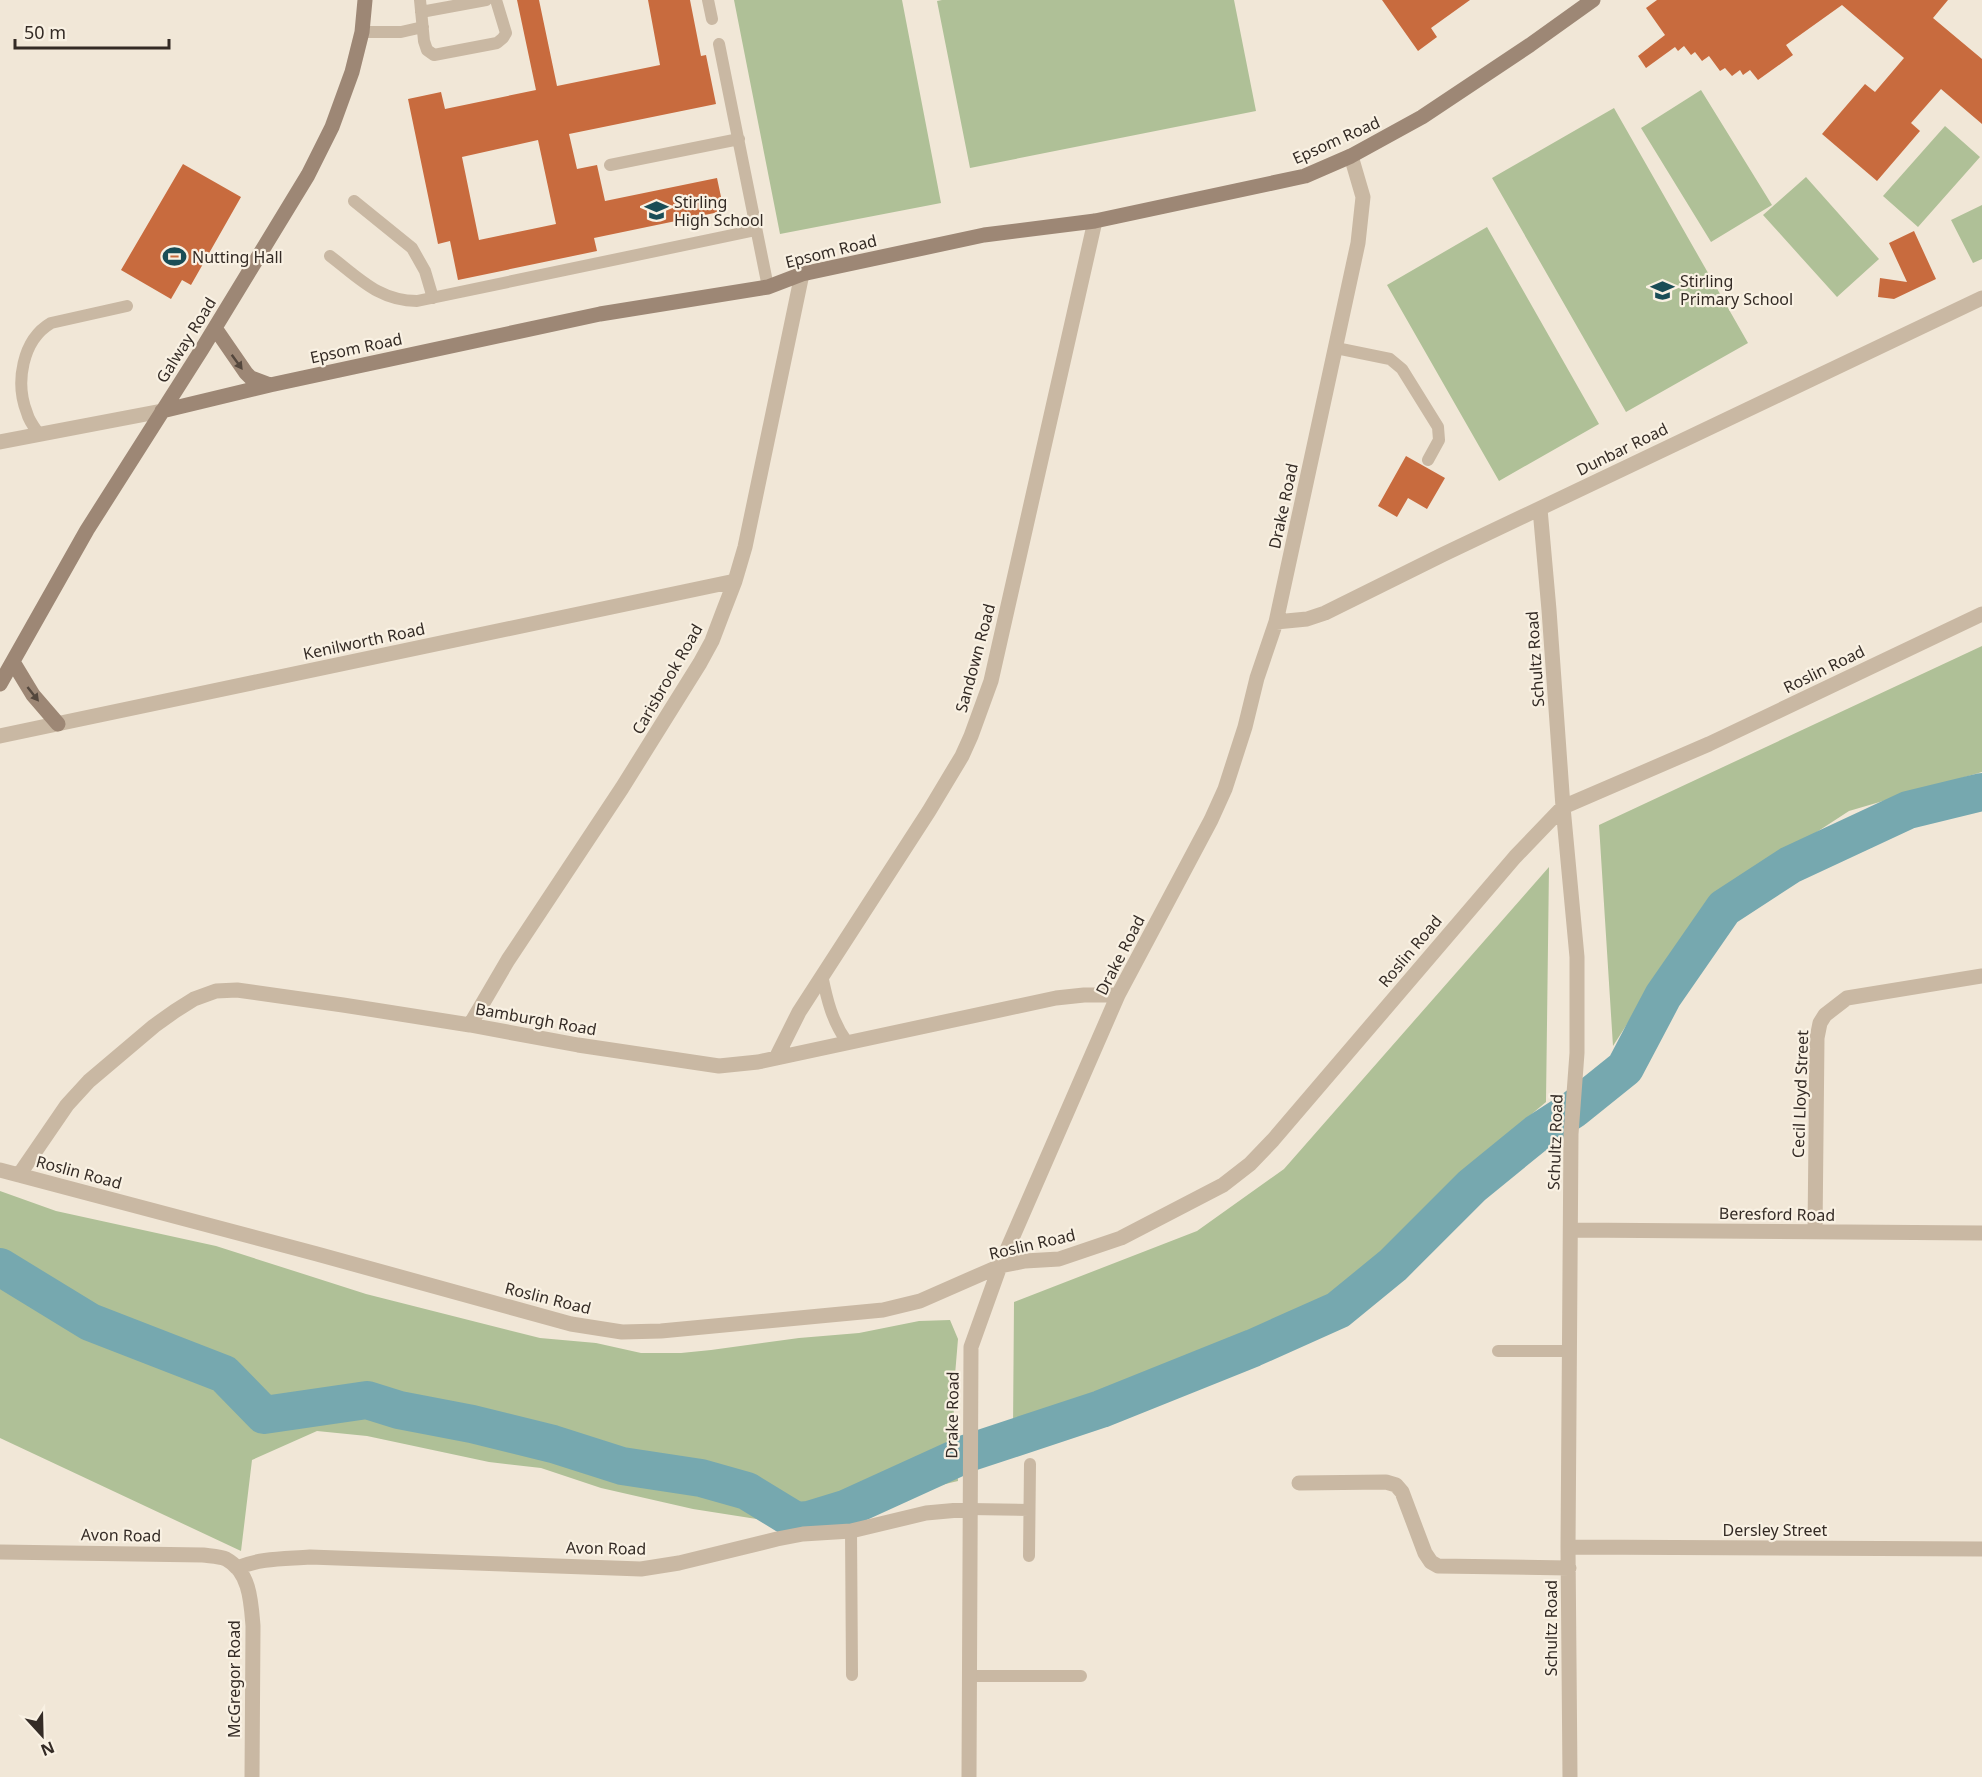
<svg xmlns="http://www.w3.org/2000/svg" width="1982" height="1777" font-family="'Noto Sans',sans-serif">
<rect width="100%" height="100%" fill="#f1e7d7"/>
<path fill="#afc097" d="M734,0H902L941,203L780,234Z
M942,0H1234L1256,111L970,168L937,1Z
M1701,90L1772,205L1711,242L1641,128Z
M1614,108L1748,343L1626,412L1492,178Z
M1945,126L1980,157L1918,227L1883,196Z
M1806,177L1879,259L1837,297L1763,215Z
M1982,205V259L1973,263L1951,220Z
M1487,227L1599,424L1499,481L1387,285Z
M1982,646V772L1849,811L1703,906L1613,1046L1599,825Z
M1549,867L1546,1102L1451,1182L1320,1311L1013,1429L1014,1302L1197,1231L1284,1169Z
M0,1191L56,1211L216,1246L366,1294L540,1338L596,1343L641,1353H681L711,1350L799,1338L859,1333L919,1321L950,1320L958,1339L953,1399L958,1481L937,1486L888,1507L846,1519L798,1528L763,1520L693,1509L601,1488L541,1468L489,1462L367,1436L317,1431L252,1460L241,1551L0,1438Z"/>
<g fill="none" stroke-linecap="round" stroke-linejoin="round">
<path stroke="#76a8af" stroke-width="38" d="M0,1267L90,1322L224,1374L264,1415L367,1400L399,1410L472,1424L553,1444L622,1466L701,1478L747,1491L796,1521L809,1520L845,1509L968,1453L1101,1409L1253,1348L1338,1310L1393,1265L1472,1186L1537,1133L1574,1109L1625,1068L1663,996L1724,908L1790,865L1908,810L1982,792"/>
</g>
<path fill="#c86b3e" fill-rule="evenodd" d="M517,0H539L557,86L660,65L648,0H690L701,56L706,55L716,104L569,134L577,169L597,165L605,201L717,178L724,211L594,238L597,251L458,280L450,241L438,244L408,99L441,92L445,109L536,90ZM538,140L556,224L479,240L462,157Z
M1382,0H1470L1431,28L1437,37L1418,51Z
M1657,0H1948L1933,18L1982,59V124L1941,89L1911,123L1920,131L1877,181L1822,134L1865,84L1875,92L1904,58L1842,5L1786,45L1793,55L1758,80L1750,70L1743,75L1740,70L1732,76L1725,68L1720,71L1709,56L1702,61L1695,52L1691,55L1684,46L1678,51L1675,47L1646,68L1638,56L1665,35L1646,8Z
M183,164L241,197L191,285L182,280L171,299L121,270Z
M1914,231L1936,279L1894,299L1878,297L1880,278L1907,282L1889,243Z
M1406,456L1445,478L1427,509L1408,498L1397,517L1378,506Z"/>
<g fill="none" stroke-linecap="round" stroke-linejoin="round">
<path stroke="#c9b8a3" stroke-width="12" d="M420,0L424,41L427,50L434,55L497,43L503,38L506,33L496,0
M708,0L712,19
M421,12L486,0
M362,32H401L423,27
M719,44L768,287
M610,165L739,139
M354,201L412,248L425,271L433,298
M330,256C359,278 379,301 417,301L756,230
M1336,348L1390,359L1402,369L1438,427L1439,440L1428,460
M39,434C34,427 29,421 27,413C15,383 22,340 51,323L127,306
M822,975C827,1000 832,1021 847,1042
M1498,1351H1570
M970,1509L1029,1510
M851,1531L852,1675
M1029,1556L1030,1464
M969,1676H1081"/>
<path stroke="#c9b8a3" stroke-width="15" d="M0,442L162,411
M1540,509L1549,610L1563,807L1577,957V1053L1571,1134L1568,1547L1570,1777
M1276,622L1307,619L1325,613L1444,554L1982,298
M0,736L735,581
M470,1025L508,960L622,788L700,663L712,641L723,612L735,581L745,547L802,274
M776,1058L799,1012L929,811L962,756L971,736L991,681L1095,221
M0,1170L317,1254L571,1324L622,1332L661,1331L883,1310L920,1301L1000,1266L1025,1261L1059,1259L1121,1238L1223,1185L1250,1164L1273,1140L1515,857L1563,807L1709,744L1982,614
M19,1175L67,1105L89,1081L154,1026L175,1011L194,999L216,991L237,990L343,1005L470,1025L578,1045L719,1066L758,1062L1056,998L1084,995H1118
M1572,1230L1982,1233
M1815,1232L1817,1038L1820,1023L1825,1015L1847,998L1982,976
M1299,1483L1386,1482L1396,1485L1402,1492L1425,1553L1431,1562L1438,1566L1569,1568
M1568,1547L1982,1549
M0,1552L203,1555C210,1556 220,1556 226,1559C250,1572 251,1601 253,1626L252,1777
M237,1568C260,1558 285,1559 310,1557L641,1569L679,1563L777,1539L803,1534L851,1531L926,1513L970,1509
M969,1777L971,1347L1000,1266L1118,995L1211,820L1225,789L1245,727L1257,678L1276,622L1358,243L1363,197L1351,156"/>
<path stroke="#9d8775" stroke-width="15" d="M215,328L246,373L251,378L270,385
M162,411L270,385L600,314L768,287L802,274L984,235L1095,221L1305,176L1351,156L1422,117L1530,45L1593,0
M13,662L33,695L58,724
M0,684L87,530L202,349L308,175L332,127L352,72L362,32L365,0"/>
</g>
<defs><path id="oneway-solid" d="M-6-.8H1V-3.2L6.5 0L1 3.2V.8H-6Z" transform="scale(1.5)"/></defs>
<g fill="#54473d">
<use href="#oneway-solid" transform="translate(237 362) rotate(54)"/>
<use href="#oneway-solid" transform="translate(33 694) rotate(52)"/>
</g>
<defs>
<symbol id="school-bare" viewBox="-9 -9 18 18"><path d="M0-5L7-2L0 1L-7-2ZM-4 1L0 2.5L4 1V4Q0 6-4 4Z" fill="#1a4d56" stroke="#f9f1e3" stroke-width="2.5" paint-order="stroke"/></symbol>
<symbol id="stadium-bare" viewBox="-9 -9 18 18"><path d="M0-5a6.5 5 0 1 0 0 10a6.5 5 0 1 0 0-10ZM-3.5-1.8h7v3.6h-7Z" fill="#1a4d56" stroke="#f9f1e3" stroke-width="2.5" paint-order="stroke"/></symbol>
</defs>
<g fill-rule="evenodd">
<use href="#school-bare" x="640" y="194" width="33" height="33"/>
<use href="#stadium-bare" x="158" y="240" width="33" height="33"/>
<use href="#school-bare" x="1646" y="274" width="33" height="33"/>
</g>
<g text-anchor="middle" stroke-width="4.5" stroke-linejoin="round" paint-order="stroke">
<g font-size="16" fill="#342b25" stroke="#f9f1e3">
<text transform="translate(1336 140) rotate(-24)" y="6">Epsom Road</text>
<text transform="translate(831 251) rotate(-14)" y="6">Epsom Road</text>
<text transform="translate(186 340) rotate(-58)" y="6">Galway Road</text>
<text transform="translate(356 348) rotate(-12)" y="6">Epsom Road</text>
<text transform="translate(1622 449) rotate(-26)" y="6">Dunbar Road</text>
<text transform="translate(1283 506) rotate(-78)" y="6">Drake Road</text>
<text transform="translate(364 641) rotate(-12)" y="6">Kenilworth Road</text>
<text transform="translate(975 658) rotate(-75)" y="6">Sandown Road</text>
<text transform="translate(1535 659) rotate(-94)" y="6">Schultz Road</text>
<text transform="translate(1824 669) rotate(-26)" y="6">Roslin Road</text>
<text transform="translate(667 679) rotate(-60)" y="6">Carisbrook Road</text>
<text transform="translate(1410 951) rotate(-50)" y="6">Roslin Road</text>
<text transform="translate(1120 955) rotate(-63)" y="6">Drake Road</text>
<text transform="translate(536 1019) rotate(10)" y="6">Bamburgh Road</text>
<text transform="translate(1800 1094) rotate(-88)" y="6">Cecil Lloyd Street</text>
<text transform="translate(1555 1142) rotate(-88)" y="6">Schultz Road</text>
<text transform="translate(79 1172) rotate(15)" y="6">Roslin Road</text>
<text transform="translate(1777 1214) rotate(1)" y="6">Beresford Road</text>
<text transform="translate(1032 1244) rotate(-13)" y="6">Roslin Road</text>
<text transform="translate(548 1298) rotate(14)" y="6">Roslin Road</text>
<text transform="translate(952 1415) rotate(-89)" y="6">Drake Road</text>
<text x="1775" y="1536">Dersley Street</text>
<text transform="translate(121 1535) rotate(1)" y="6">Avon Road</text>
<text transform="translate(606 1548) rotate(1)" y="6">Avon Road</text>
<text transform="translate(1551 1628) rotate(-90)" y="6">Schultz Road</text>
<text transform="translate(234 1679) rotate(-90)" y="6">McGregor Road</text>
</g>
<g font-size="16" fill="#342b25" stroke="#f9f1e3" text-anchor="start">
<text x="674" y="208">Stirling<tspan x="674" dy="18">High School</tspan></text>
<text x="192" y="263">Nutting Hall</text>
<text x="1680" y="287">Stirling<tspan x="1680" dy="18">Primary School</tspan></text>
</g>
</g>
<g transform="translate(42 1735) rotate(158)" stroke="#f9f1e3" stroke-width="4.5" paint-order="stroke">
<path d="M0-4.5L10 22L0 15L-10 22Z" fill="#342b25"/>
<text y="-9" font-size="16" font-weight="bold" text-anchor="middle" fill="#342b25">N</text>
</g>
<path d="M15 39v9h154v-9" fill="none" stroke="#342b25" stroke-width="3"/>
<text x="24" y="39" font-size="18" fill="#342b25" stroke="#f9f1e3" stroke-width="4.5" paint-order="stroke">50 m</text>
</svg>
